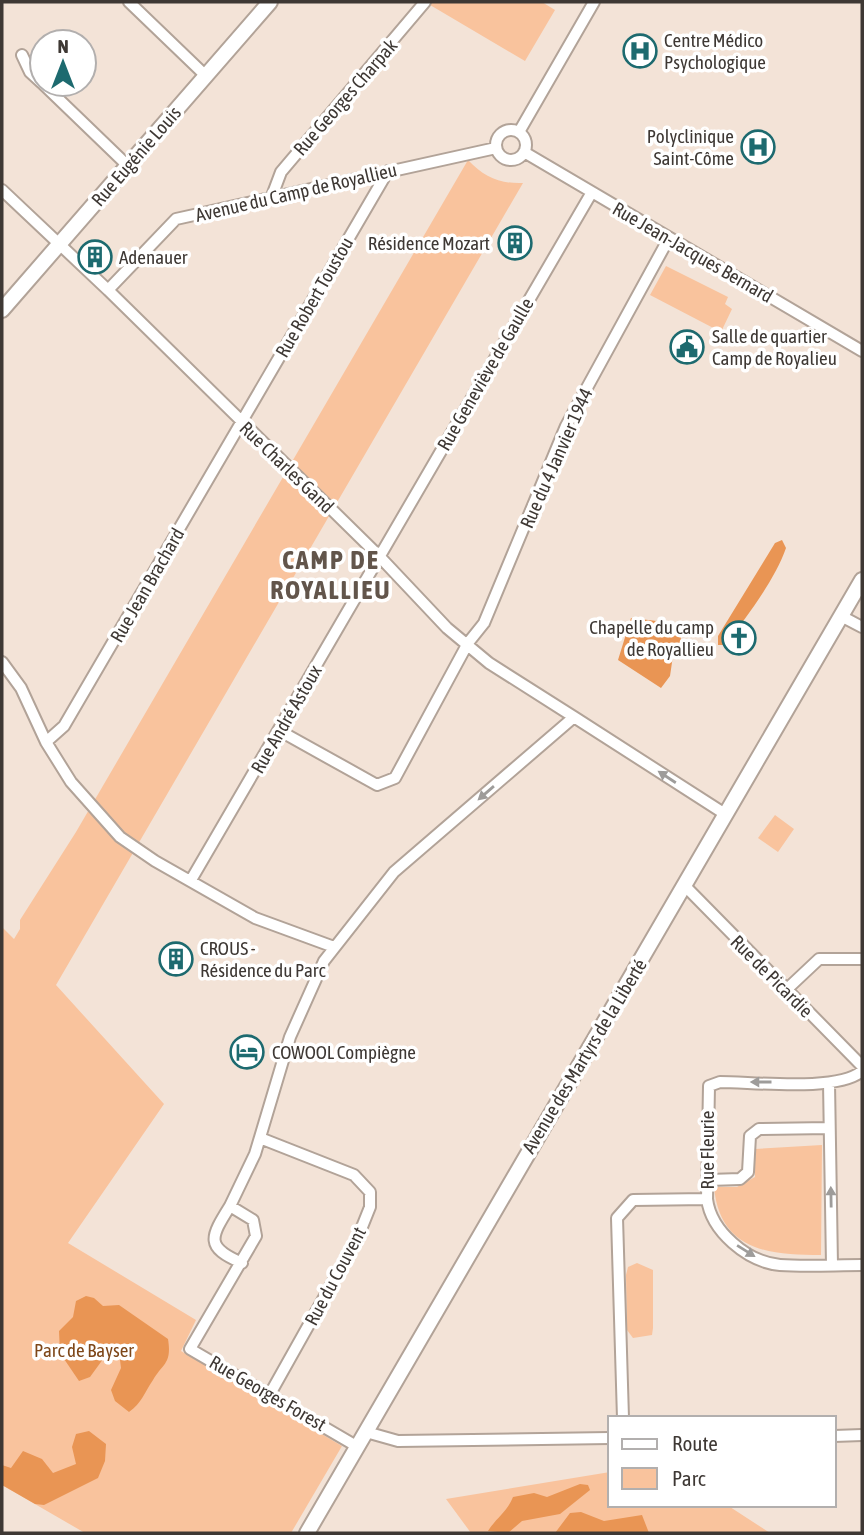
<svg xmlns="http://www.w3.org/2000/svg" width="864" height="1535" font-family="'Asap Condensed',sans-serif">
<rect width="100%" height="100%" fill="#f3e3d7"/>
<path fill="#f9c39d" d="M425,2H542L555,10L525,61Z
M468,160C484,177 500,184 523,183L56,985L164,1104L68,1243L196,1320L181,1351L342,1446L291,1533H85L2,1485V927L14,939L20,929V920L76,832Z
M666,266L728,297L725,304L732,309L721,332L650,295Z
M775,815L794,829L778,852L758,838Z
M822,1145L821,1255C769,1255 720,1251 714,1187H737L755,1177V1149Z
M637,1263L653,1270V1328L652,1335L633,1338L627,1330L626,1275L628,1267Z
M610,1472V1505H727L770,1533H471L446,1499Z"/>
<path fill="#e99554" d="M782,540L786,548C775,580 746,618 725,645H718V636L775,543Z
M631,618L657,621L681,637L680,645L674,649L670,676L661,688L618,660Z
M86,1296L94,1298L103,1306L119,1305L168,1339C172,1364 163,1363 153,1380C144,1393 142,1403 129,1412L115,1401L111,1390L121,1368L120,1360L106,1355L90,1377L79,1381L60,1353L59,1331L73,1317L76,1301Z
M89,1431L106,1444L105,1461L98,1478L44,1505L35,1504L2,1485V1465L11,1468L23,1451L42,1459L53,1473L76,1464L72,1447L76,1434Z
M580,1484L588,1485L590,1490L560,1514L522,1521L508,1533L488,1531C496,1518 507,1512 513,1497L534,1493L547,1497Z
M581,1512L604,1521L642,1515L649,1533H555L570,1513Z"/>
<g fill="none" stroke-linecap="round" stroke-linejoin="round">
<defs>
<path id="street" d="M129,2L206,76
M22,55L30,72L42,83
M43,84L127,165
M496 145a15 15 0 1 1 30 0a15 15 0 1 1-30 0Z
M519,132L594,2
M524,152L862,351
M2,190L108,290L176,219L496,148
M272,196L281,172L425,2
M108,290L379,556L447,628L489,663L574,717
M841,616L862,627
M2,662L21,688L46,742L71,782L120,837L155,861L255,918L334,947
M280,731L377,785L395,778L468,643L484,623L566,426L669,238
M46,742L64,726L388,171
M191,880L592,192
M684,885L862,1066
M786,990L819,959H862
M862,1071C838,1092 754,1082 720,1082L709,1086L707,1199C711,1231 747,1262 780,1265C807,1267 835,1265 862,1265
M829,1083L832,1265
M260,1138L354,1175L370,1192V1207L358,1237L270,1394
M709,1180L740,1179L748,1172L750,1136L759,1129L829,1128
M230,1206C210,1238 205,1247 242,1263
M623,1418L617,1218L633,1200L707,1199
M366,1432L398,1441L610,1438
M834,1436L862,1435
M358,1447L190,1349L256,1236L253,1220L230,1206L255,1154L290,1037L324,961L394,872L574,717L725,814"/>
<path id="secondary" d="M2,310L270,2
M307,1533L862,580"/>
</defs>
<use href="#street" stroke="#b2a398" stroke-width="14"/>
<use href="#secondary" stroke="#b2a398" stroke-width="18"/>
<use href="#street" stroke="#fff" stroke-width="10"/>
<use href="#secondary" stroke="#fff" stroke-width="14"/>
</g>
<defs><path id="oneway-solid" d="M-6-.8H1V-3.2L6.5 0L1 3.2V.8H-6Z" transform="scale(1.75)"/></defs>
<g fill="#9e9c9a">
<use href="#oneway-solid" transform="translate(667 777) rotate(-147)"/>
<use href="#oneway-solid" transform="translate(486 793) rotate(139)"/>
<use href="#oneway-solid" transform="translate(761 1082) rotate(-180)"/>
<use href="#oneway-solid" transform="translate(831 1197) rotate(-91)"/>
<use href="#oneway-solid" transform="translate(746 1251) rotate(32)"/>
</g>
<defs>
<symbol id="hospital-ring" viewBox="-11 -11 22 22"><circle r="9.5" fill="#fff" stroke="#1d6a6f" stroke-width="1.5"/><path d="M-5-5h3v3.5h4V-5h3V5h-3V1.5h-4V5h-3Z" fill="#1d6a6f"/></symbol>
<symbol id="building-ring" viewBox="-11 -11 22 22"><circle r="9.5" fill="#fff" stroke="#1d6a6f" stroke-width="1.5"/><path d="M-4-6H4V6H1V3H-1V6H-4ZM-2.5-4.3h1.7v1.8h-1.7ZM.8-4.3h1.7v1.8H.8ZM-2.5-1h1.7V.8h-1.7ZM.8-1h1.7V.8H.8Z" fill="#1d6a6f"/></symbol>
<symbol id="civic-ring" viewBox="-11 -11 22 22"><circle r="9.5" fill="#fff" stroke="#1d6a6f" stroke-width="1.5"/><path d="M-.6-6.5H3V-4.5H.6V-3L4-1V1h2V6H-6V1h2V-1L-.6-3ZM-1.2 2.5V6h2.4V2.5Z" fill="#1d6a6f"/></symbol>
<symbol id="church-ring" viewBox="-11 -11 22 22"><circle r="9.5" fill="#fff" stroke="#1d6a6f" stroke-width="1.5"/><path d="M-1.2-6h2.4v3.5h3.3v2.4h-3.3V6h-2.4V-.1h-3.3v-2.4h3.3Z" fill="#1d6a6f"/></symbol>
<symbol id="hotel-ring" viewBox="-11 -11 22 22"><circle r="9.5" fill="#fff" stroke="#1d6a6f" stroke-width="1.5"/><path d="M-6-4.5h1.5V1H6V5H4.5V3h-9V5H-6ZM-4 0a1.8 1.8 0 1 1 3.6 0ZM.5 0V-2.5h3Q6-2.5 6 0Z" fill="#1d6a6f"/></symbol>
</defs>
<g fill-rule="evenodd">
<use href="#hospital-ring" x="621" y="32" width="38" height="38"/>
<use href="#hospital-ring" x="739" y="128" width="38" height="38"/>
<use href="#building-ring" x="496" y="224" width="38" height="38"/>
<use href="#building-ring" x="76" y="238" width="38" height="38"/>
<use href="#civic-ring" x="668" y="328" width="38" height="38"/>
<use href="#church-ring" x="720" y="619" width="38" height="38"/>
<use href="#building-ring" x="157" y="940" width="38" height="38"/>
<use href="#hotel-ring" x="228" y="1033" width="38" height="38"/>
</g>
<g text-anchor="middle" stroke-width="7" stroke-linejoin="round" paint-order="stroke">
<g font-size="19" fill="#3e3834" stroke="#fff" text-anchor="start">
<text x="664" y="47">Centre Médico<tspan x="664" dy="22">Psychologique</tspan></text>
<text x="734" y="143" text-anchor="end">Polyclinique<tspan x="734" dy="22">Saint-Côme</tspan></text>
<text x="490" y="250" text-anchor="end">Résidence Mozart</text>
<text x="119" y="264">Adenauer</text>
<text x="712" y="343">Salle de quartier<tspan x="712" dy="22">Camp de Royalieu</tspan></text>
<text x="714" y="634" text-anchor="end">Chapelle du camp<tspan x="714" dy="22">de Royallieu</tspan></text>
<text x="200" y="955">CROUS -<tspan x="200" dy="22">Résidence du Parc</tspan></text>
<text x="272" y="1059">COWOOL Compiègne</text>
</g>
<g font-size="19" fill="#3e3834" stroke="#fff">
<text transform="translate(345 97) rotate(-49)" y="7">Rue Georges Charpak</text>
<text transform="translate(136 156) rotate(-49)" y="7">Rue Eugénie Louis</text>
<text transform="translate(296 192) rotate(-13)" y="7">Avenue du Camp de Royallieu</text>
<text transform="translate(693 252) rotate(30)" y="7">Rue Jean-Jacques Bernard</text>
<text transform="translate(314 297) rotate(-60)" y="7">Rue Robert Toustou</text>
<text transform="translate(485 374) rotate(-60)" y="7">Rue Geneviève de Gaulle</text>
<text transform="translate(556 458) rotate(-66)" y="7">Rue du 4 Janvier 1944</text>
<text transform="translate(287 467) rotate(44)" y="7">Rue Charles Gand</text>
<text transform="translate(147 585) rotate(-60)" y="7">Rue Jean Brachard</text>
<text transform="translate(286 719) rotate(-60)" y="7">Rue André Astoux</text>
<text transform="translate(772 976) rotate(45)" y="7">Rue de Picardie</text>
<text transform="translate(584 1056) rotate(-59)" y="7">Avenue des Martyrs de la Liberté</text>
<text transform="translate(707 1150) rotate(-90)" y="7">Rue Fleurie</text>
<text transform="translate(335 1276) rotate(-62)" y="7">Rue du Couvent</text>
<text transform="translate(268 1393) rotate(30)" y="7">Rue Georges Forest</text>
</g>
<g font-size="19" fill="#7e4719" stroke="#fff">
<text x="84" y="1357">Parc de Bayser</text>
</g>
<g font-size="26" font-weight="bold" letter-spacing="2" fill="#62554b" stroke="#fff">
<text x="331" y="569">CAMP DE<tspan x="331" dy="30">ROYALLIEU</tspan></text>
</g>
</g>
<rect width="864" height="1535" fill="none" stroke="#3e3834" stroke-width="7"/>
<rect x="608" y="1416" width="228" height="91" fill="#ffffff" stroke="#b2afae" stroke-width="2"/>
<rect x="622" y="1439" width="35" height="10" fill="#ffffff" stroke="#b2afae" stroke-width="2"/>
<text x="672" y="1451" font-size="21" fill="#3e3834">Route</text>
<rect x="622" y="1468" width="35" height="21" fill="#f9c39d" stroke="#b2afae" stroke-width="2"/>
<text x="672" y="1486" font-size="21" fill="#3e3834">Parc</text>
<g transform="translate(63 63)"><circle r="33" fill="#ffffff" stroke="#b2afae" stroke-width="2"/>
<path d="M0-5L12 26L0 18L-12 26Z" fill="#1d6a6f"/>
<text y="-10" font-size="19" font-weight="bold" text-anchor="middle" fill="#3e3834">N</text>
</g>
</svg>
